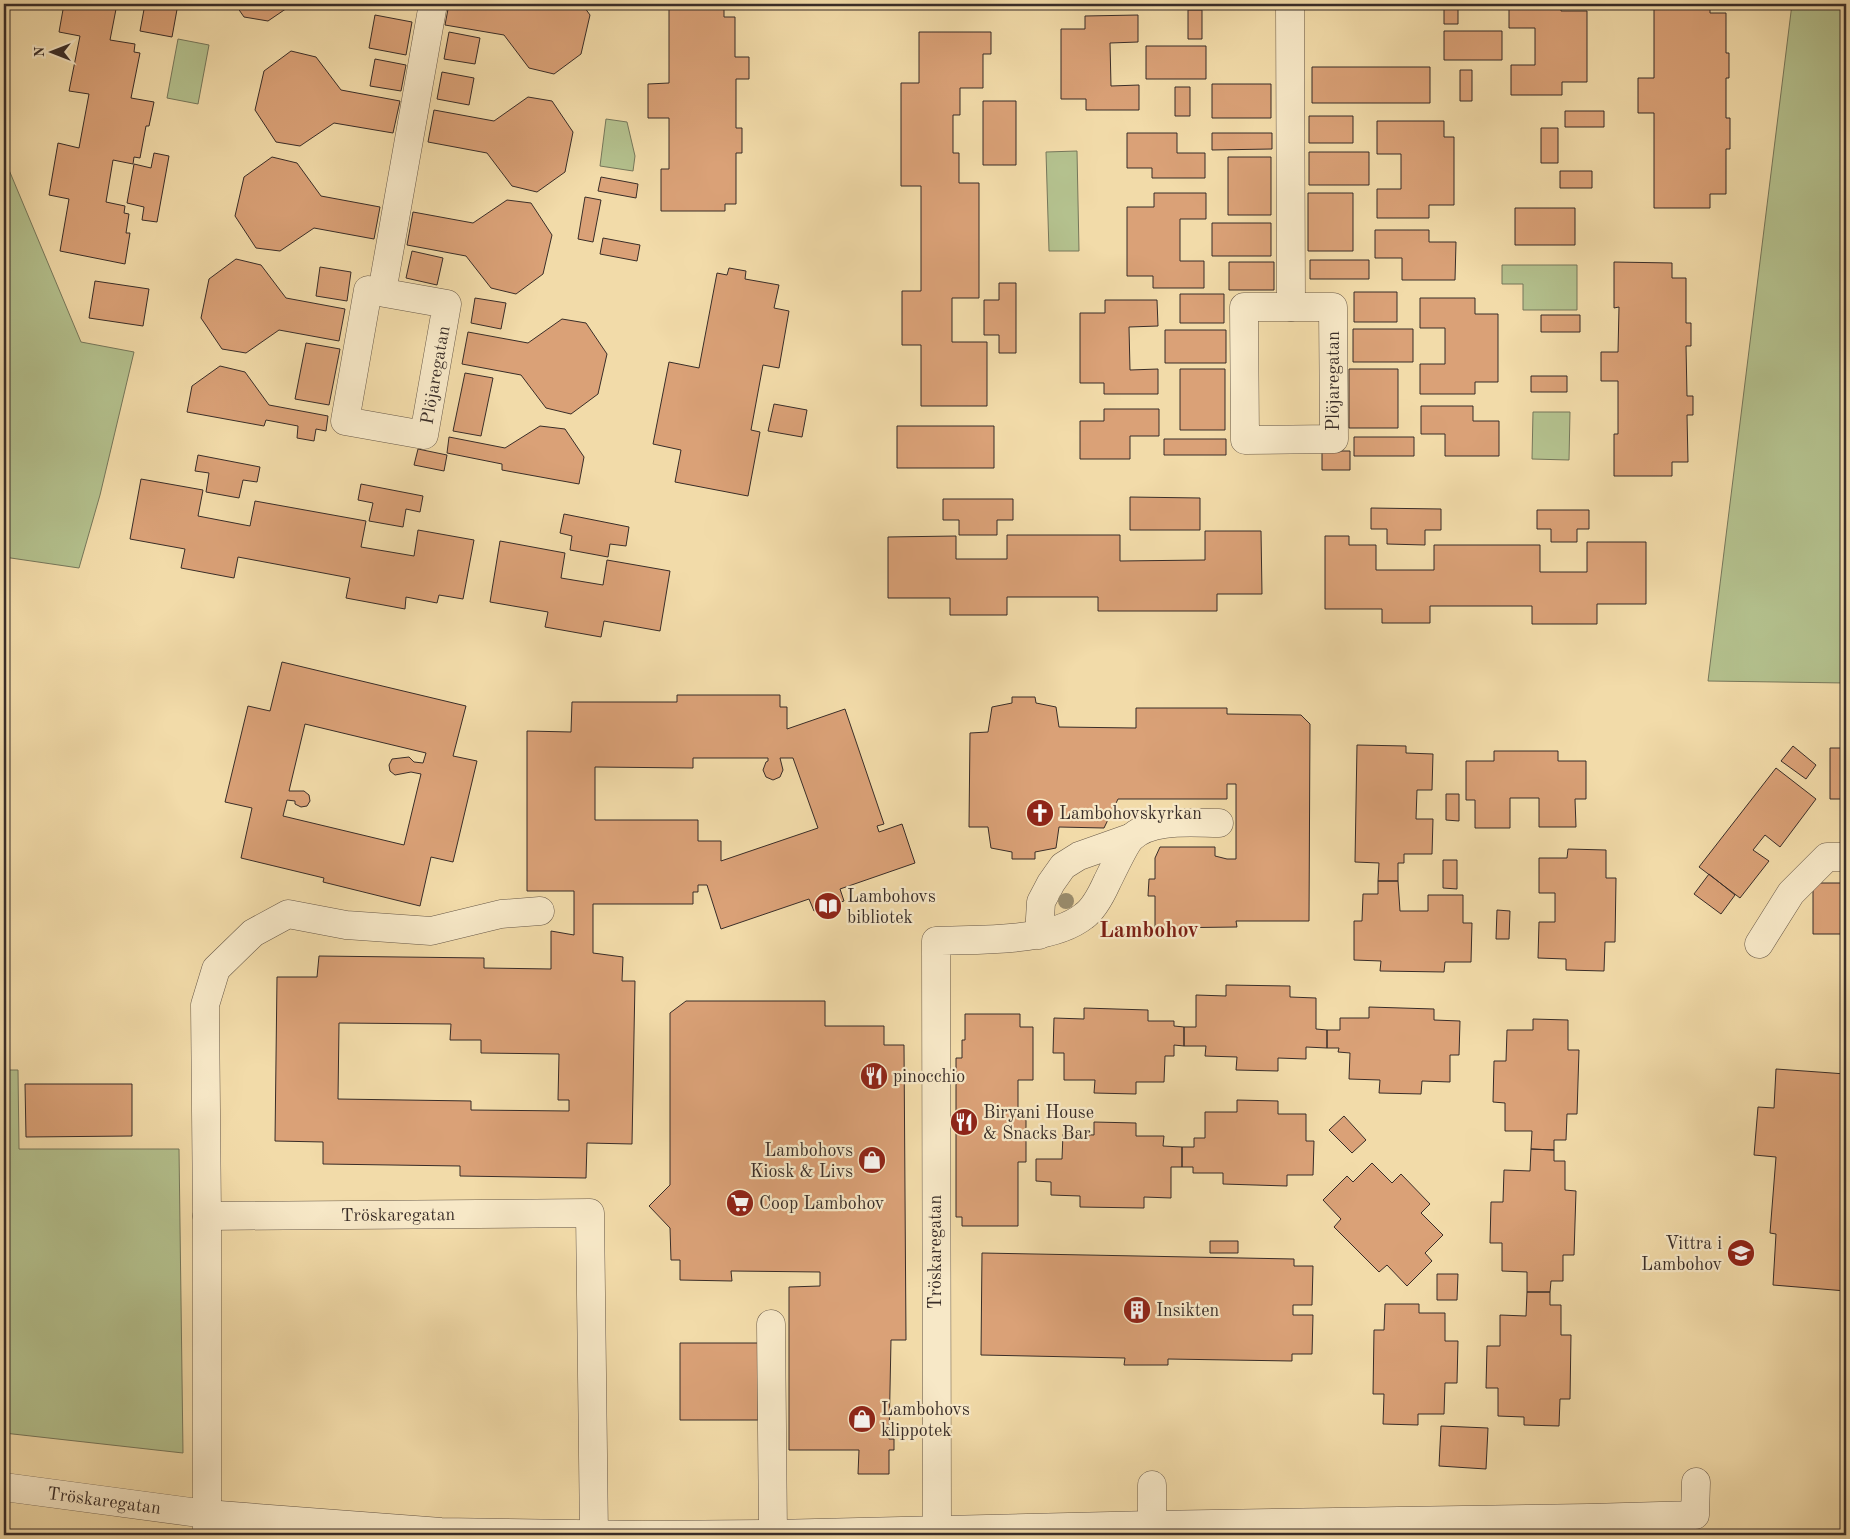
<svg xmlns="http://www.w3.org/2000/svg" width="1850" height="1539" font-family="'Old Standard TT',serif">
<rect width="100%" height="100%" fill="#f2dba9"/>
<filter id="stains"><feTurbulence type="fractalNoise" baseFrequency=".004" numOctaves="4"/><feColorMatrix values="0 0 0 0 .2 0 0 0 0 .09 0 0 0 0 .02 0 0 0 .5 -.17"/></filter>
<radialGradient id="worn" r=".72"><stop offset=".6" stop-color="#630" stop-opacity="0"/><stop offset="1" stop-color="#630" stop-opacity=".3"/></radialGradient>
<path fill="#b4c18e" stroke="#76775b" d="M1792,4H1846V683L1708,681Z
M178,39L209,45L198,104L167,98Z
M606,119L627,122L635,156L633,171L600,166Z
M1077,151L1079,251H1049L1046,152Z
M4,158L81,342L134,352L100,495L79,568L4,557Z
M1502,265H1577V310H1523V284H1502Z
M1533,412H1570L1569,460L1532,459Z
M4,1070H18L19,1149H179L183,1453L4,1433Z"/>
<path fill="#daa177" stroke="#392d28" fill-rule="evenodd" d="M64,4H117L110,40L135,44L134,52L140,53L131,98L154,102L149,126H146L140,158L134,157L133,164L113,160L106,202L125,206L124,213L129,214L126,233H130L125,264L60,251L69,199L49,195L58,143L79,148L89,94L69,91L80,36L59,32Z
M145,4H178L172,37L140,31Z
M235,4H293L268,21L244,17Z
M337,4H362L361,8Z
M449,4H582L590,15L581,54L554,74L529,68L504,35L445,25Z
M669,4H724V17H735V57H749V79H736V128H742V153H736V204H725V211H661V169H669V118H648V84L669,83Z
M1444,4H1458V24H1444Z
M1509,4H1561V11H1587V82H1562V95H1511V65H1535V28H1509Z
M1654,4H1710V13H1726V53H1729V78H1726V118H1730V149H1726V194H1710V208H1654V113H1638V78H1654Z
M1188,10H1202V39H1188Z
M375,15L412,22L406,55L369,48Z
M1138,15V42L1110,43L1111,86L1139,85V110H1086V99H1061V29H1085V16Z
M1444,31H1502V60H1444Z
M449,32L480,38L475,64L444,59Z
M919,32H991V54H983V88H960V115H953V153H959V183H979V298H952V342H987V406H921V345H902V291H921V186H901V83H919Z
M1146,46H1206V79H1146Z
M291,51L316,57L341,90L400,101L393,133L334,123L300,146L276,142L255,110L264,71Z
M375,59L406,65L401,91L370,86Z
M1312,67H1430V103H1312Z
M1460,70H1472V101H1460Z
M442,72L474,78L469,105L437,99Z
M1212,84H1271V118H1212Z
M1175,87H1190V116H1175Z
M528,97L552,101L573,132L565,172L537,192L512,186L487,153L428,142L434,110L494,121Z
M983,101H1016V165H983Z
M1565,111H1604V127H1565Z
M1309,116H1353V143H1309Z
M1377,121H1444V137H1454V205H1429V218H1377V189H1401V154H1377Z
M1541,128H1558V163H1541Z
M1127,133H1177V153H1205V178H1152V168H1127Z
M1212,133H1272V149L1212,150Z
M1309,152H1369V185H1309Z
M154,153L169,156L157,222L142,220L144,207L127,203L134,164L151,168Z
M272,157L297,163L321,196L380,207L374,239L314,228L280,251L256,248L235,216L244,177Z
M1228,157H1271V215H1228Z
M1560,171H1592V188H1560Z
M601,177L638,184L636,198L598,191Z
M1154,193H1206V219H1180V261H1204V288H1153V276H1127V207H1154Z
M1308,193H1353V251H1308Z
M585,197L601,200L593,242L578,239Z
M507,200L531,203L552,235L543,274L516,294L491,288L466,256L407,245L413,212L473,223Z
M1515,208H1575V245H1515Z
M1212,223H1271V256H1212Z
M1375,230H1429V242H1456L1455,280H1402V258H1375Z
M603,238L640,245L637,261L600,254Z
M412,251L443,258L437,285L406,278Z
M236,259L261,265L286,298L345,309L339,341L279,330L246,353L222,349L201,318L209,279Z
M1310,260H1369V279H1310Z
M1229,262H1274V290H1229Z
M1614,262L1672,263V278H1686V323H1691V346H1686L1687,396H1693V415H1687L1688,462H1672V476H1614V434H1618V381H1601V352H1618L1619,307L1614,308Z
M320,267L351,272L347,301L316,296Z
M729,268L746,271L745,279L779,285L774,308L789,311L779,368L763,365L751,430L760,432L748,496L675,482L681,450L653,444L669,362L699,368L717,273L727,275Z
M95,281L149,289L143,326L89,318Z
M999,283H1016V353H999V335H984V300H999Z
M1354,292H1397V322H1354Z
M1180,294H1224V323H1180Z
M475,298L506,303L501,329L471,323Z
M1420,298H1475V314H1498V382H1475V394H1420V364H1445V328H1420Z
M1105,300H1157L1158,326L1129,327L1130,370L1158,369V394H1104V383H1080V313H1105Z
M1541,315H1580V332H1541Z
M562,319L586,323L607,354L598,394L571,414L546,408L521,375L462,364L468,332L528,343Z
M1353,329H1413V362H1353Z
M1165,330H1226V363H1165Z
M306,343L340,349L329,405L295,399Z
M220,366L245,372L269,405L328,416L326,431L316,429L314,441L297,438L298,426L266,420L264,426L187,412L192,386Z
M1180,369H1225V430H1180Z
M1349,369H1398V428H1349Z
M465,373L493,378L481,436L453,431Z
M1531,376H1567V392H1531Z
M774,404L807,410L802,437L768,431Z
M1421,406H1473V421H1499V456H1445V434H1421Z
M1104,409H1159V436H1130V459H1080V421H1104Z
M540,426L565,429L584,457L579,484L502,470V464L447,453L449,437L505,448Z
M897,426H994V468H897Z
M1354,437H1414V456H1354Z
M1164,439H1226V455H1164Z
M418,449L447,455L444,471L414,465Z
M1322,451H1350V470H1322Z
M198,455L260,467L257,482L243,480L239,498L206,492L209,473L195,471Z
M141,479L203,490L198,516L250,526L255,501L366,521L361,547L414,556L418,530L474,540L463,599L439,595L437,603L406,597L405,609L346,598L350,578L238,557L234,578L181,568L185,549L130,539Z
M361,484L423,496L420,512L406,509L403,527L369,521L373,503L358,500Z
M1130,497L1200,498V530H1130Z
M943,499H1013V520H997V535H959V520H943Z
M1371,508L1441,509V530H1425V545L1387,544V529H1371Z
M1537,510H1589V529H1577V542H1551V529H1537Z
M564,514L629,527L626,546L610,544L608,557L570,550L572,536L560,533Z
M1205,531H1261L1262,594H1217V611H1098V597H1007V615H950V598H888V537L956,536V559H1007V535H1120V561L1205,560Z
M1325,536H1349V545H1376V570H1434V545H1540V572H1587V542H1646V604H1597V624H1532V606H1430V623H1382V609H1325Z
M500,541L565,553L561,578L603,585L607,560L670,571L660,631L604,621L601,637L545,627L548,612L490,602Z
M282,662L466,706L453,756L477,761L453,862L431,857L420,906L323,882L324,878L241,858L252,808L225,802L248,706L270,711ZM305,724L426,753L423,763L414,762L409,757L392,759L389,765L390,771L395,775L411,772L421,774L404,845L283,816L287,800L295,801V804L301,807L307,806L310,801L309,795L304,791H289Z
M677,695H780V707H787V729L845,709L884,824L877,826L879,832L902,824L915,863L840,889L844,901L828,906L814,911L809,899L721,929L707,885H698V892H693V904H593V953L623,957L622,981H635L632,1144L587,1143L586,1178L460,1176V1166L323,1164V1142L275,1141L277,977H317L319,956L484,958V968L551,969V931L574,935V891H527V731L571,732L572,702H677ZM693,758H768V761L766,762L763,770L766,777L773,780L780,777L783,770L780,758H793L818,828L721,861V841H698V820H595V767L693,768ZM339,1023L451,1024L450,1040H481V1053L559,1054L558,1100H569V1111L471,1110V1101L338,1099Z
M1012,697H1035L1036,703L1056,707L1059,727L1136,728V708H1227V714L1301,715L1310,724L1309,921H1236L1237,927L1155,928V896H1148L1149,879H1155V858L1160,847H1215V856L1227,859H1236V784H1227V799H1118L1104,828L1059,827L1056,848L1035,852V859H1012V852L991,848L988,827H969L970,733L988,732L992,707L1012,703Z
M1357,745L1406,746V753L1433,754L1432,790H1417L1416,819H1433L1432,854H1404V863H1398V881H1378L1379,863L1355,862Z
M1793,746L1816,765L1806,779L1781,761Z
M1830,748H1846V799H1830Z
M1494,751H1558V761H1586V799H1575L1576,827H1539V798H1510V828H1475V800H1466V761H1494Z
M1776,768L1816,799L1780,847L1765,835L1753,850L1769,861L1740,898L1699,867Z
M1446,794H1459V821L1446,820Z
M1568,849L1606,850V878H1616L1615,942H1605L1604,971L1566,970V959L1538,958L1539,922H1555V893H1539V858H1567Z
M1443,860H1457V889L1443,888Z
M1709,874L1735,895L1721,914L1694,894Z
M1378,881H1398L1400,911H1428V895H1463V923H1472L1471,962H1445L1444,972L1380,971L1381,961L1354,960V921H1362L1363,894H1378Z
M1813,883H1846V934H1813Z
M1497,910L1510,911L1509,939H1496Z
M1226,985L1290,986V997L1316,998V1029L1327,1030V1048L1306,1047V1059L1278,1058V1071L1236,1070L1237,1057L1205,1056L1206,1046H1184V1027H1196V995L1226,996Z
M686,1001H825V1026H884V1045H904L906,1340H891L889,1439H894V1450H889V1474H858L859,1450H789V1287L820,1286V1272L731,1271L732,1281L680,1280V1260H671L670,1228L649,1206L670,1185V1013Z
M1369,1007L1434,1009V1020L1460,1021L1459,1055H1450V1082L1422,1081L1421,1094L1379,1093L1380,1080L1349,1079L1350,1053L1338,1052L1339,1048H1327V1030H1340V1018H1369Z
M1084,1008L1148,1010V1021H1174V1026L1184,1027V1046L1174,1045V1056H1165L1164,1082H1136V1094L1094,1093L1095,1080H1064V1053H1053L1054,1018L1084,1019Z
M965,1014H1020V1027H1033V1080H1018V1113H1026V1162H1018V1226H962V1217H956V1058H962V1040H965Z
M1533,1019L1568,1020V1050H1579L1577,1114H1567L1566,1140H1554V1150L1531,1149L1532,1131H1505V1103L1493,1102L1494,1061H1506L1507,1030H1533Z
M1776,1069L1846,1074V1291L1773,1285L1776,1234L1770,1233L1776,1157L1754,1155L1758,1107L1774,1108Z
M25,1084H132V1136L26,1137Z
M1237,1100L1278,1101V1114H1306V1141H1314L1313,1175H1287V1186L1223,1184V1173H1193V1167H1182V1147H1194V1138H1205V1112H1237Z
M1344,1116L1366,1140L1352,1153L1329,1130Z
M1094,1122L1136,1123V1136H1164L1163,1146L1182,1147V1167H1171V1198L1144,1197V1208L1080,1207V1196L1051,1195V1182L1036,1181V1159H1062L1063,1134L1094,1135Z
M1531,1149L1554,1150V1161H1565V1190L1576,1191L1574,1255H1563V1281H1551L1550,1292H1527V1272L1502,1271V1243H1490L1491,1202H1503L1504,1170L1530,1171Z
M1372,1163L1392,1183L1401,1174L1430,1204L1421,1213L1443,1235L1425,1253L1432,1261L1407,1286L1387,1265L1379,1272L1334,1227L1341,1219L1323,1200L1347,1176L1353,1182Z
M1210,1241H1238V1253H1210Z
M982,1253L1294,1259V1266H1313L1312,1305H1293V1315H1313L1312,1354H1292V1361L1168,1359V1365H1124L1125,1358L981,1355Z
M1437,1274H1458L1457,1300H1437Z
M1527,1292H1550V1305H1561V1335H1571L1570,1399H1560L1559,1426L1524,1425V1417L1498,1416V1388H1486L1487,1346H1500V1315L1526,1316Z
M1385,1304H1419V1313H1445V1341H1458L1457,1383H1445L1444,1414H1418V1425L1383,1424L1384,1394H1373L1374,1330H1384Z
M680,1343H758V1420H680Z
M1441,1426L1488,1428L1486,1469L1439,1466Z"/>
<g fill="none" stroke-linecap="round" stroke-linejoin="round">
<defs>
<g id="minor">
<path d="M1290,4L1291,307"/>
<path d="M368,290L447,304L424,435L345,421Z"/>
<path d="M382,292L433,4"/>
<path d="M1244,307H1333L1334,439L1245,440Z"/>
<path d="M1039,935L1041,902L1051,883L1063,866L1079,856L1130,838"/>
<path d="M1759,944L1791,893L1827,857H1846"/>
<path id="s1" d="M207,1216L590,1213L594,1535"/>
<path d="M771,1324L773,1534"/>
<path d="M1152,1485V1525"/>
<path id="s2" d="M4,1487L206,1514L441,1532L642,1535L773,1534L1152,1525L1589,1518L1695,1515L1696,1482"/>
<path d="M937,1530L936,941C979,939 1050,943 1084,916C1094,909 1102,893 1107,882C1112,872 1125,844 1131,838C1151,818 1193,823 1219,823"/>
<path d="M207,1535V1216L205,1005L216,969L253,933L288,914L346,925L431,931L501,914L540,911"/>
</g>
</defs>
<use href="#minor" stroke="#675848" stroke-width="29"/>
<use href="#minor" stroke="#f7e8c7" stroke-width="28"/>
</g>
<circle fill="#9a8c6d" cx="1066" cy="901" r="8"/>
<defs>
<symbol id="church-disc" viewBox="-11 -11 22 22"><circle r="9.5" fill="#8f2418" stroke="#f7e8c7"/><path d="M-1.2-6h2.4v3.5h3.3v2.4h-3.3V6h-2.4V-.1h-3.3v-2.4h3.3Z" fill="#fff"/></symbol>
<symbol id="library-disc" viewBox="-11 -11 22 22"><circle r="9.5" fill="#8f2418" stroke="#f7e8c7"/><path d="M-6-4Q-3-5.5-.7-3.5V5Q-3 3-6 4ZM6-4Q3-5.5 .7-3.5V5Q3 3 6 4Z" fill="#fff"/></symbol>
<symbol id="restaurant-disc" viewBox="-11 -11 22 22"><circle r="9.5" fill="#8f2418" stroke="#f7e8c7"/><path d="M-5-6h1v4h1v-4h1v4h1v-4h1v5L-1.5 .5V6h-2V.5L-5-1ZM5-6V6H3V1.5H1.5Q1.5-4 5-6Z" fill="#fff"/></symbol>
<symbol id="shop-disc" viewBox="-11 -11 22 22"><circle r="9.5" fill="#8f2418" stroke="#f7e8c7"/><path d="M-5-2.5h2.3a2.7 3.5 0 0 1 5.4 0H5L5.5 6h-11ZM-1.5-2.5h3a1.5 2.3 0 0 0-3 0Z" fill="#fff"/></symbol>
<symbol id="supermarket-disc" viewBox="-11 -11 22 22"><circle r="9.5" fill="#8f2418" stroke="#f7e8c7"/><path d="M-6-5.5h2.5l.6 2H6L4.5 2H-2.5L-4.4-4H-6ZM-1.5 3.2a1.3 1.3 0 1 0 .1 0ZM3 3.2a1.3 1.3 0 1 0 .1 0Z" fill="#fff"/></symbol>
<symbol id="school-disc" viewBox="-11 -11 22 22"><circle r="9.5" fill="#8f2418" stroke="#f7e8c7"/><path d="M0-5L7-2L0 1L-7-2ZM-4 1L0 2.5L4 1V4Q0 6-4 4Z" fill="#fff"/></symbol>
<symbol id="building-disc" viewBox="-11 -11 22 22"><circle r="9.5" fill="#8f2418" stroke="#f7e8c7"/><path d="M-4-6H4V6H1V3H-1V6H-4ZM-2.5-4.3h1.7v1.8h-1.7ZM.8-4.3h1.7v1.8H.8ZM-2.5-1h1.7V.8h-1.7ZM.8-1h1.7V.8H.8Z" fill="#fff"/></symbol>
</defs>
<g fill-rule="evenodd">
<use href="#church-disc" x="1024" y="797" width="32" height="32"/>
<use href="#library-disc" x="812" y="890" width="32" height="32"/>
<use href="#restaurant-disc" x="858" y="1060" width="32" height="32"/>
<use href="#restaurant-disc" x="948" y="1106" width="32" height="32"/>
<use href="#shop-disc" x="856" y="1144" width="32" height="32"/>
<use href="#supermarket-disc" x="724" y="1187" width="32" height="32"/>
<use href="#school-disc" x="1725" y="1237" width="32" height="32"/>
<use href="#building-disc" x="1121" y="1294" width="32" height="32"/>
<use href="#shop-disc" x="846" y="1403" width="32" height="32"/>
</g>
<g text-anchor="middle" stroke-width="4.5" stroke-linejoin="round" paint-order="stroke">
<g font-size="18" fill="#392d28" stroke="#f7e8c7">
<text transform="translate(435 375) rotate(-80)" y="6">Plöjaregatan</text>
<text transform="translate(1333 381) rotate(-90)" y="6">Plöjaregatan</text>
<text dy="6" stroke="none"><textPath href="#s1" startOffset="191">Tröskaregatan</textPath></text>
<text transform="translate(935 1252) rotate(-90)" y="6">Tröskaregatan</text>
<text dy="6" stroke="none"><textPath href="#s2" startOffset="101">Tröskaregatan</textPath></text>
</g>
<g font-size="18" fill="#392d28" stroke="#f7e8c7" text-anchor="start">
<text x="1059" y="819">Lambohovskyrkan</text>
<text x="847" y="902">Lambohovs<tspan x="847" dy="21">bibliotek</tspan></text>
<text x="893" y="1082">pinocchio</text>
<text x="983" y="1118">Biryani House<tspan x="983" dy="21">&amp; Snacks Bar</tspan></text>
<text x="853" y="1156" text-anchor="end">Lambohovs<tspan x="853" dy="21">Kiosk &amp; Livs</tspan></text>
<text x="759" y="1209">Coop Lambohov</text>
<text x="1722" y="1249" text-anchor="end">Vittra i<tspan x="1722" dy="21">Lambohov</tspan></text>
<text x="1156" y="1316">Insikten</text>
<text x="881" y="1415">Lambohovs<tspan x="881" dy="21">klippotek</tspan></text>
</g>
<g font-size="22" font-weight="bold" fill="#7a1f14" stroke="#f7e8c7">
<text x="1149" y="937">Lambohov</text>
</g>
</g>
<rect width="1850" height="1539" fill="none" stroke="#f2dba9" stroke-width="20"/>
<rect x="5" y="5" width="1840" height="1529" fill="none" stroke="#392d28" stroke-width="2.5"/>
<rect x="10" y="10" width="1830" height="1519" fill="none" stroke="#392d28"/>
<g transform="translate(52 52) rotate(270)" stroke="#f7e8c7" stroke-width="4" paint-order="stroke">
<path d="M0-4L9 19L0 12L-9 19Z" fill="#392d28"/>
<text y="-8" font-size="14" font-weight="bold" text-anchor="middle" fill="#392d28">N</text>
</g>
<rect width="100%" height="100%" filter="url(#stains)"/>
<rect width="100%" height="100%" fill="url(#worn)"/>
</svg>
